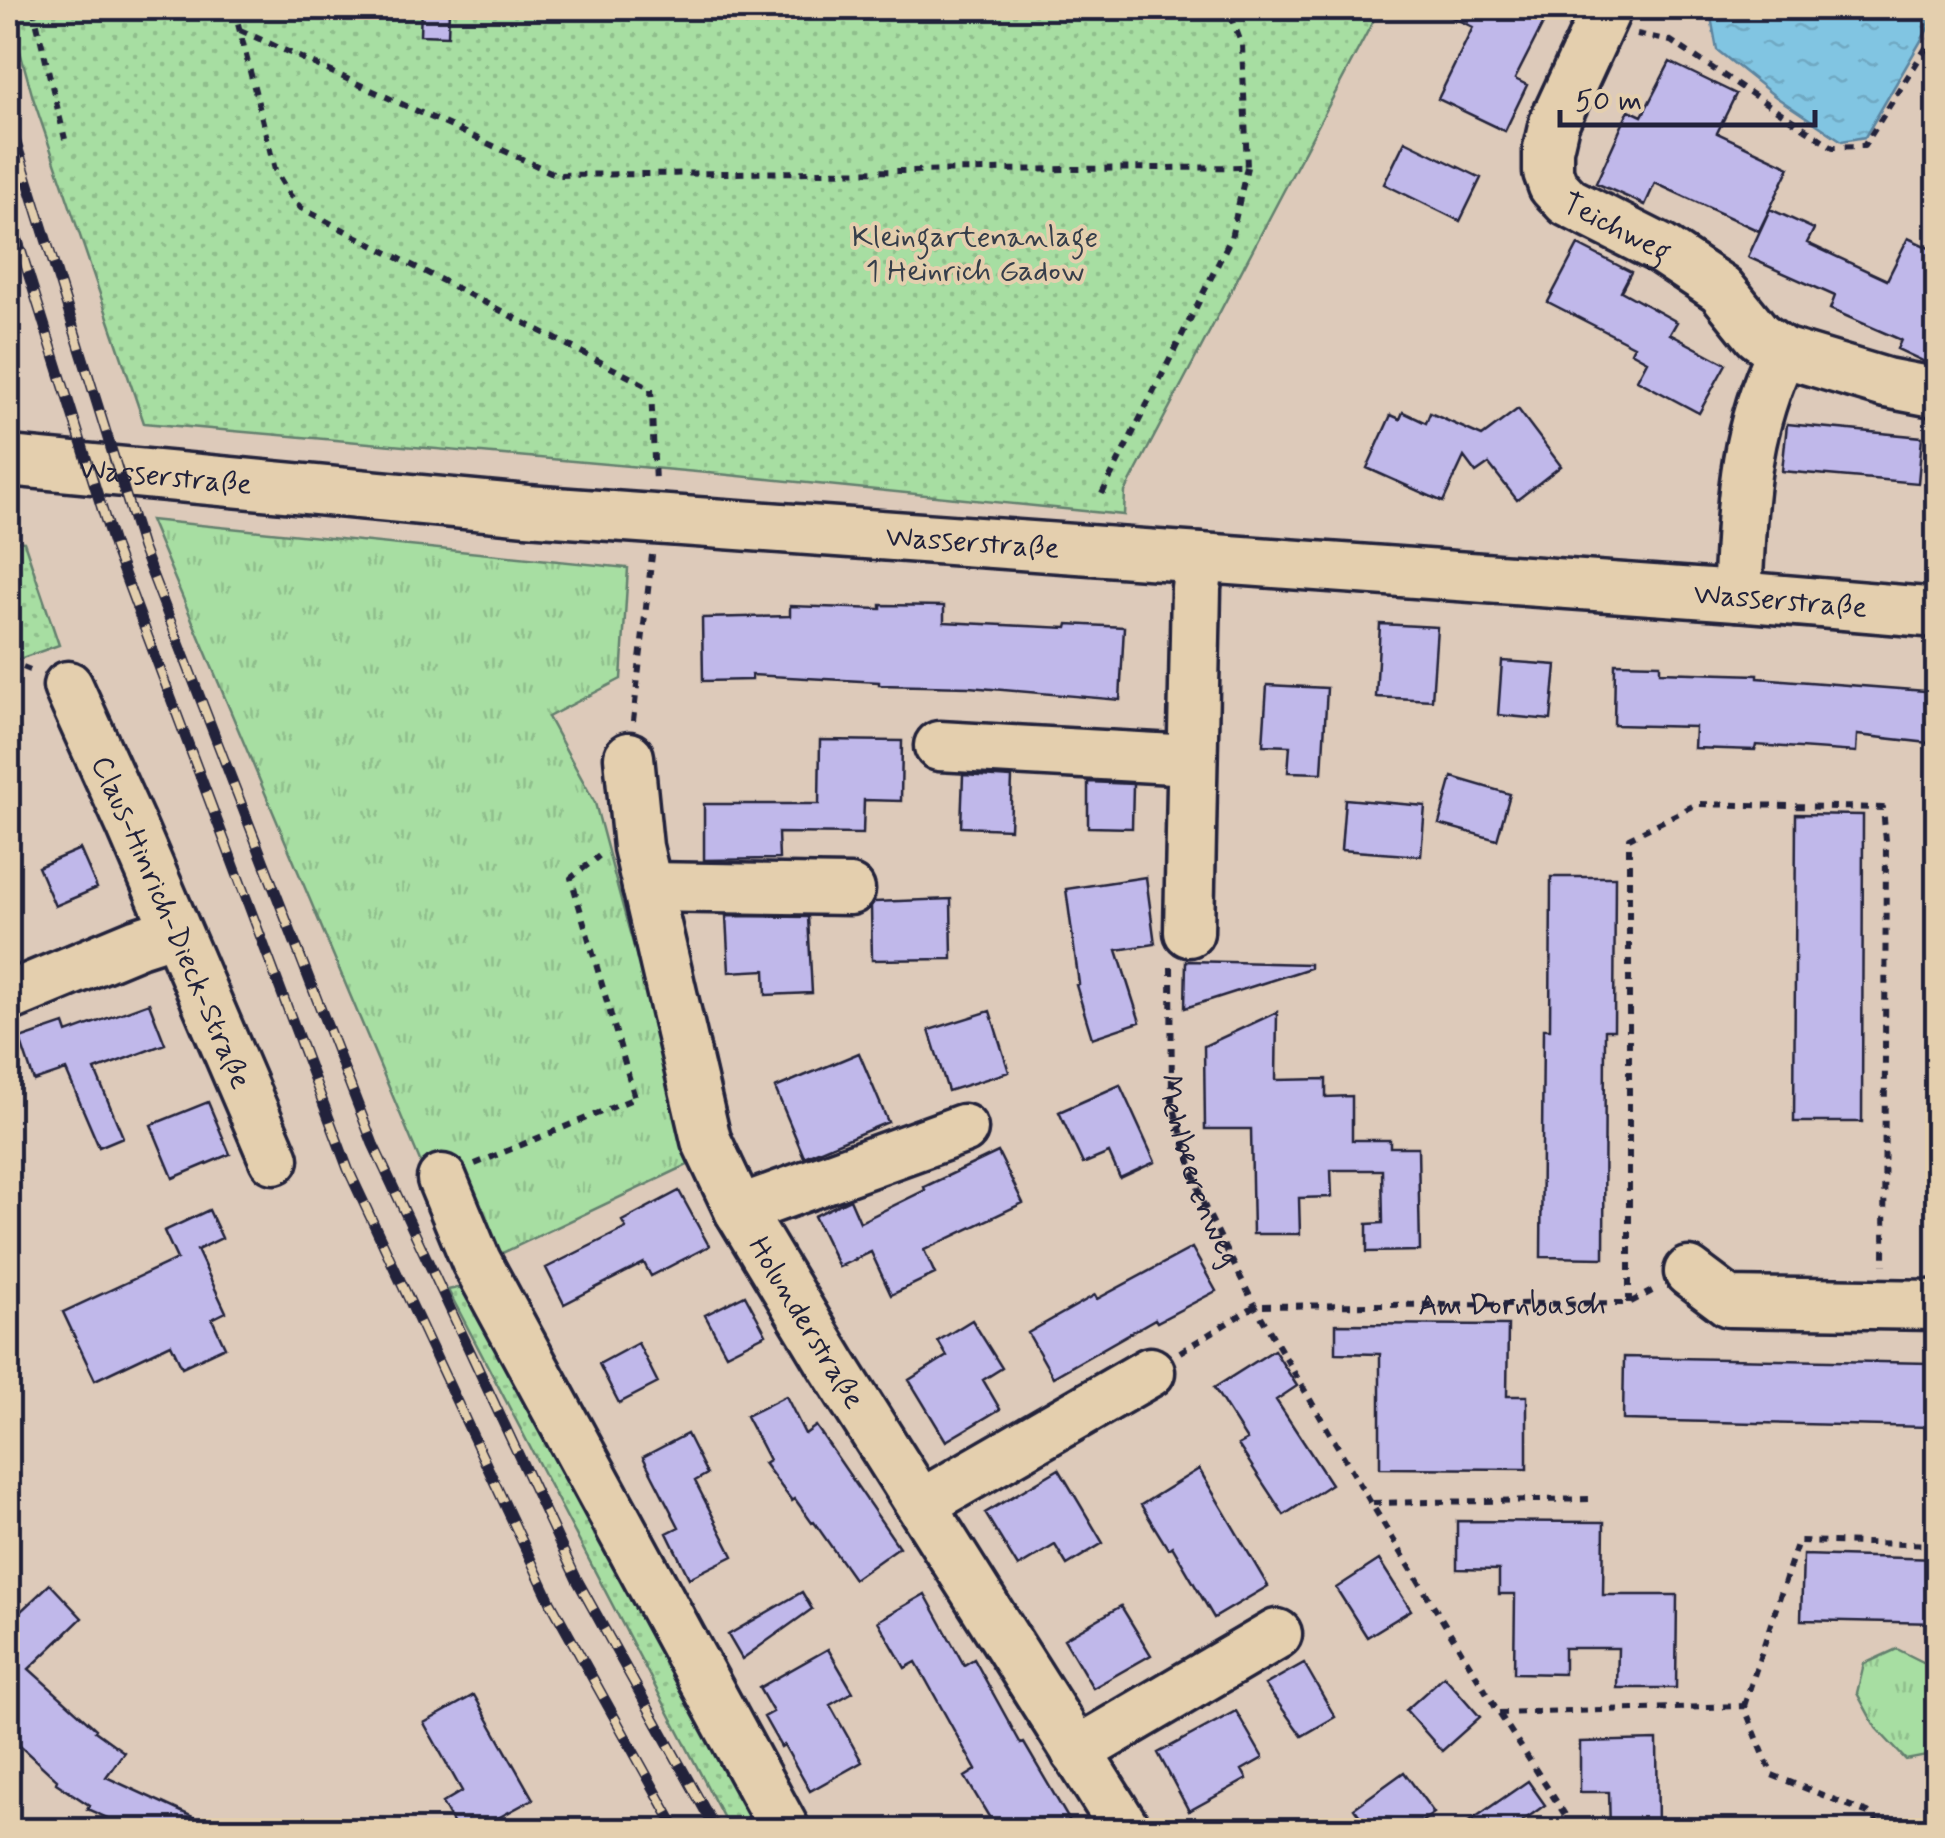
<svg xmlns="http://www.w3.org/2000/svg" width="1945" height="1838" font-family="Mynerve,sans-serif">
<defs>
<pattern id="grass-dots" width="8" height="8" patternUnits="userSpaceOnUse" patternTransform="scale(2.5)"><rect width="8" height="8" fill="#a7dea2"/><path d="M2 2h.1M6 6h.1" fill="none" stroke="#8fbe8c" stroke-width="1.8" stroke-linecap="round"/></pattern>
<pattern id="park-tufts" width="24" height="20" patternUnits="userSpaceOnUse" patternTransform="scale(2.5)"><rect width="24" height="20" fill="#a7dea2"/><path d="M3 7l-1-3M5 7V3M7 7l1-3M15 17l-1-3M17 17v-4M19 17l1-3" fill="none" stroke="#8fbe8c"/></pattern>
<pattern id="water-ripples" width="26" height="14" patternUnits="userSpaceOnUse" patternTransform="scale(2.5)"><rect width="26" height="14" fill="#81c5e2"/><path d="M2 4q2-2 4 0t4 0M15 11q2-2 4 0t4 0" fill="none" stroke="#6fa9c3"/></pattern>
</defs>
<rect width="100%" height="100%" fill="#ddcaba"/>
<filter id="ink" filterUnits="userSpaceOnUse"><feTurbulence type="fractalNoise" baseFrequency=".01" numOctaves="2"/><feDisplacementMap in="SourceGraphic" scale="20" xChannelSelector="R" yChannelSelector="G"/><feConvolveMatrix kernelMatrix="1 2 1 2 8 2 1 2 1" color-interpolation-filters="sRGB"/></filter>
<g filter="url(#ink)">
<path fill="url(#grass-dots)" stroke="#64806e" stroke-width="2.5" d="M8,8H1380L1125,492L1124,515L719,474L144,423L33,98Z
M8,540L24,542L59,645L8,663Z
M472,1285L770,1830H730L448,1290Z"/>
<path fill="url(#park-tufts)" stroke="#64806e" stroke-width="2.5" d="M150,520L628,568L621,679L548,717L595,803L628,926L696,1161L496,1256L452,1158L423,1168Z
M1897,1649L1937,1669V1754L1906,1760L1876,1728L1857,1693L1864,1664Z"/>
<path fill="url(#water-ripples)" stroke="#5b849f" stroke-width="2.5" d="M1716,8H1925L1929,27L1865,137L1842,141L1776,97L1717,50L1711,17Z"/>
<path fill="#c0b8ea" stroke="#22223b" stroke-width="2.5" d="M421,8L449,9L448,36L420,35Z
M1433,8H1551L1515,79L1527,85L1505,131L1438,99L1473,27Z
M1670,62L1736,94L1717,133L1790,167L1759,231L1655,183L1645,205L1596,183L1629,110L1642,116Z
M1405,141L1481,178L1460,221L1384,184Z
M1770,209L1814,229L1807,243L1887,280L1908,238L1938,252V363H1927L1897,349L1901,340L1830,309L1835,296L1748,257Z
M1578,245L1631,272L1621,291L1677,322L1670,334L1726,364L1699,413L1637,380L1647,361L1631,352L1634,346L1548,302Z
M1518,409L1561,466L1517,500L1489,464L1476,473L1464,457L1443,502L1367,468L1391,415L1400,419L1403,412L1426,423L1430,413L1482,436Z
M1787,424L1922,437L1918,483L1782,471Z
M881,605L944,606V622L1067,628L1068,624L1124,627L1120,700L969,687L879,685V682L752,675V680L703,681L702,618L790,616V606L881,609Z
M1380,624L1437,627L1432,700L1376,697Z
M1502,661L1556,665L1551,720L1498,715Z
M1615,663L1660,664V672L1758,675V678L1938,692V744L1857,735L1856,752L1756,745L1755,750L1694,748L1695,727L1614,725Z
M1267,685L1327,688L1322,773L1288,772L1290,746L1263,745Z
M820,740L902,741L901,801L864,800L863,834L778,833L779,859L704,860V804H819Z
M963,775L1012,778L1010,829L961,827Z
M1452,777L1510,794L1497,840L1439,824Z
M1088,782L1133,784L1132,828L1088,827Z
M1345,799L1425,806L1421,856L1341,850Z
M1796,814L1863,815L1862,1122H1794Z
M80,849L97,888L55,906L38,867Z
M1146,877L1155,944L1117,950L1140,1022L1092,1038L1076,985L1079,984L1066,889Z
M1551,877H1615L1614,1030H1605L1604,1258L1541,1257L1543,1029H1550Z
M951,899L952,959L872,960L871,906L874,902Z
M726,916L808,917L812,993L766,995L765,970L729,972Z
M1186,961L1310,964V968L1185,1008Z
M149,1003L165,1044L95,1070L123,1137L99,1147L66,1070L34,1081L20,1039L64,1024L67,1033Z
M990,1011L1009,1072L948,1091L929,1030Z
M1277,1012L1276,1080L1326,1079V1097L1352,1096V1140H1390V1147H1418L1420,1251L1367,1252V1224L1383,1223L1382,1170H1331L1332,1197L1299,1198L1300,1234H1253L1251,1129H1205L1204,1046Z
M859,1053L888,1122L804,1157L775,1088Z
M1120,1085L1155,1162L1120,1178L1109,1153L1083,1164L1059,1112Z
M208,1102L230,1154L173,1178L151,1125Z
M998,1152L1023,1203L924,1250L935,1274L891,1295L871,1252L839,1267L814,1216L850,1199L860,1222L925,1190L924,1187Z
M679,1191L709,1246L651,1276L644,1263L564,1304L546,1268L626,1228L622,1221Z
M209,1210L222,1238L197,1250L226,1312L212,1319L225,1347L182,1367L171,1344L95,1380L63,1312L177,1259L164,1231Z
M1192,1248L1216,1291L1157,1322L1155,1319L1053,1377L1028,1333L1095,1295L1097,1299Z
M745,1295L766,1334L726,1354L705,1315Z
M972,1320L1002,1368L983,1380L1000,1409L946,1441L909,1380L947,1356L938,1341Z
M1336,1324L1508,1325L1507,1396H1527V1469L1380,1468V1354L1336,1353Z
M638,1343L658,1383L619,1403L599,1364Z
M1274,1350L1297,1386L1276,1400L1331,1484L1284,1515L1238,1445L1247,1440L1214,1388Z
M1624,1357L1931,1363L1929,1427L1623,1420Z
M786,1396L805,1434L816,1426L899,1547L854,1579L814,1522L812,1523L795,1499L792,1501L764,1463L769,1460L746,1416Z
M687,1434L707,1474L695,1481L733,1556L689,1578L667,1533L679,1527L643,1457Z
M1059,1469L1103,1543L1067,1565L1055,1545L1018,1567L985,1513Z
M1199,1469L1268,1586L1214,1618L1172,1546L1168,1549L1141,1505Z
M1457,1521L1604,1522L1603,1595H1677L1676,1688H1617L1618,1648H1564V1674L1514,1673L1515,1594H1499V1570L1457,1569Z
M1803,1555L1938,1559V1623L1801,1620Z
M1379,1560L1411,1610L1367,1637L1336,1588Z
M50,1584L82,1618L29,1669L96,1729L95,1731L124,1752L106,1777L221,1830H134L87,1809L89,1805L56,1783L57,1780L8,1735V1623Z
M802,1592L812,1609L742,1659L728,1635Z
M925,1594L964,1665L974,1659L1021,1744L1024,1743L1075,1830H997L965,1777L976,1770L916,1662L905,1668L878,1621Z
M1121,1606L1151,1655L1093,1688L1064,1639Z
M828,1649L853,1692L830,1705L862,1762L810,1791L784,1745L781,1747L764,1717L773,1712L759,1688Z
M1304,1663L1335,1717L1302,1736L1265,1685Z
M1444,1676L1480,1717L1442,1751L1406,1710Z
M474,1695L533,1799L476,1830H457L442,1803L462,1791L424,1723Z
M1236,1711L1263,1758L1242,1770L1247,1779L1189,1811L1158,1753Z
M1657,1740L1658,1830H1610L1609,1792H1580V1742Z
M1404,1772L1434,1813L1410,1830H1370L1354,1808Z
M1528,1781L1545,1805L1510,1830H1457Z"/>
<g fill="none" stroke-linecap="round" stroke-linejoin="round">
<defs>
<g id="minor">
<path id="s3" d="M1607,8L1554,123L1548,149V172L1553,186L1568,202L1661,249L1721,289L1758,335L1782,352L1886,383L1928,391L1938,390"/>
<path id="s4" d="M8,461L527,510L1737,596L1938,613"/>
<path d="M1737,596C1742,507 1742,435 1782,352"/>
<path id="s5" d="M68,686L131,825L274,1159"/>
<path d="M939,746L1192,760"/>
<path id="s6" d="M629,757L638,847L706,1140L739,1210L833,1366L1126,1830"/>
<path d="M647,887L850,890"/>
<path d="M1189,932L1196,588L1200,558"/>
<path d="M8,997L138,943L175,931"/>
<path d="M442,1179L476,1261L785,1830"/>
<path d="M739,1210L963,1129"/>
<path d="M1689,1272L1729,1302L1938,1305"/>
<path d="M921,1504L1150,1372"/>
<path d="M1076,1752L1277,1634"/>
</g>
</defs>
<use href="#minor" stroke="#22223b" stroke-width="55"/>
<g stroke="#22223b" stroke-width="6" stroke-dasharray="8 8" stroke-linecap="butt">
<path d="M33,8L65,139"/>
<path d="M234,8L275,170L289,194L301,208L651,388L655,483"/>
<path d="M240,30L557,175L1247,167L1242,45L1232,19L1219,8"/>
<path d="M1637,34L1671,41L1833,147L1864,146L1938,29"/>
<path d="M1102,494L1231,238L1247,167"/>
<path d="M8,581L15,582L8,639"/>
<path d="M8,661L35,672"/>
<path d="M633,721L652,555"/>
<path id="s1" d="M1171,967L1172,1102L1202,1201L1255,1306L1371,1503L1499,1713L1569,1821V1830"/>
<path d="M475,1164L635,1098L571,878L599,856"/>
<path d="M1629,1303V838L1697,804L1883,808L1886,841L1884,1265"/>
<path id="s2" d="M1180,1352L1255,1306L1629,1303L1656,1289"/>
<path d="M1373,1503L1595,1499"/>
<path d="M1744,1706L1798,1541L1938,1545"/>
<path d="M1499,1713L1744,1706L1772,1775L1868,1813L1885,1830"/>
</g>
<use href="#minor" stroke="#e4cfae" stroke-width="48"/>
<defs>
<path id="rail" d="M8,117L142,548L373,1144L576,1578L716,1830
M8,209L114,547L348,1169L551,1603L677,1830"/>
</defs>
<use href="#rail" stroke="#22223b" stroke-width="11"/>
<use href="#rail" stroke="#e4cfae" stroke-width="8" stroke-dasharray="22" stroke-linecap="butt"/>
</g>
</g>
<g text-anchor="middle" stroke-width="8" stroke-linejoin="round" paint-order="stroke">
<g font-size="30" fill="#22223b" stroke="#e4cfae">
<text dy="10" stroke="none"><textPath href="#s3" startOffset="268">Teichweg</textPath></text>
<text dy="10" stroke="none"><textPath href="#s4" startOffset="158">Wasserstraße</textPath></text>
<text dy="10" stroke="none"><textPath href="#s4" startOffset="968">Wasserstraße</textPath></text>
<text dy="10" stroke="none"><textPath href="#s4" startOffset="1778">Wasserstraße</textPath></text>
<text dy="10" stroke="none"><textPath href="#s5" startOffset="258">Claus-Hinrich-Dieck-Straße</textPath></text>
<text dy="10" stroke="none"><textPath href="#s1" startOffset="208">Mehlbeerenweg</textPath></text>
<text dy="10" stroke="none"><textPath href="#s2" startOffset="345">Am Dornbusch</textPath></text>
<text dy="10" stroke="none"><textPath href="#s6" startOffset="600">Holunderstraße</textPath></text>
</g>
<g font-size="30" fill="#363e4a" stroke="#e4cfae">
<text x="975" y="246">Kleingartenanlage<tspan x="975" dy="34">1 Heinrich Gadow</tspan></text>
</g>
</g>
<rect width="1945" height="1838" fill="none" stroke="#e4cfae" stroke-width="40"/>
<rect x="20" y="20" width="1905" height="1798" fill="none" stroke="#22223b" stroke-width="4" filter="url(#ink)"/>
<path d="M1560 110v15h255v-15" fill="none" stroke="#22223b" stroke-width="5"/>
<text x="1575" y="110" font-size="30" fill="#22223b" stroke="#e4cfae" stroke-width="8" paint-order="stroke">50 m</text>
</svg>
